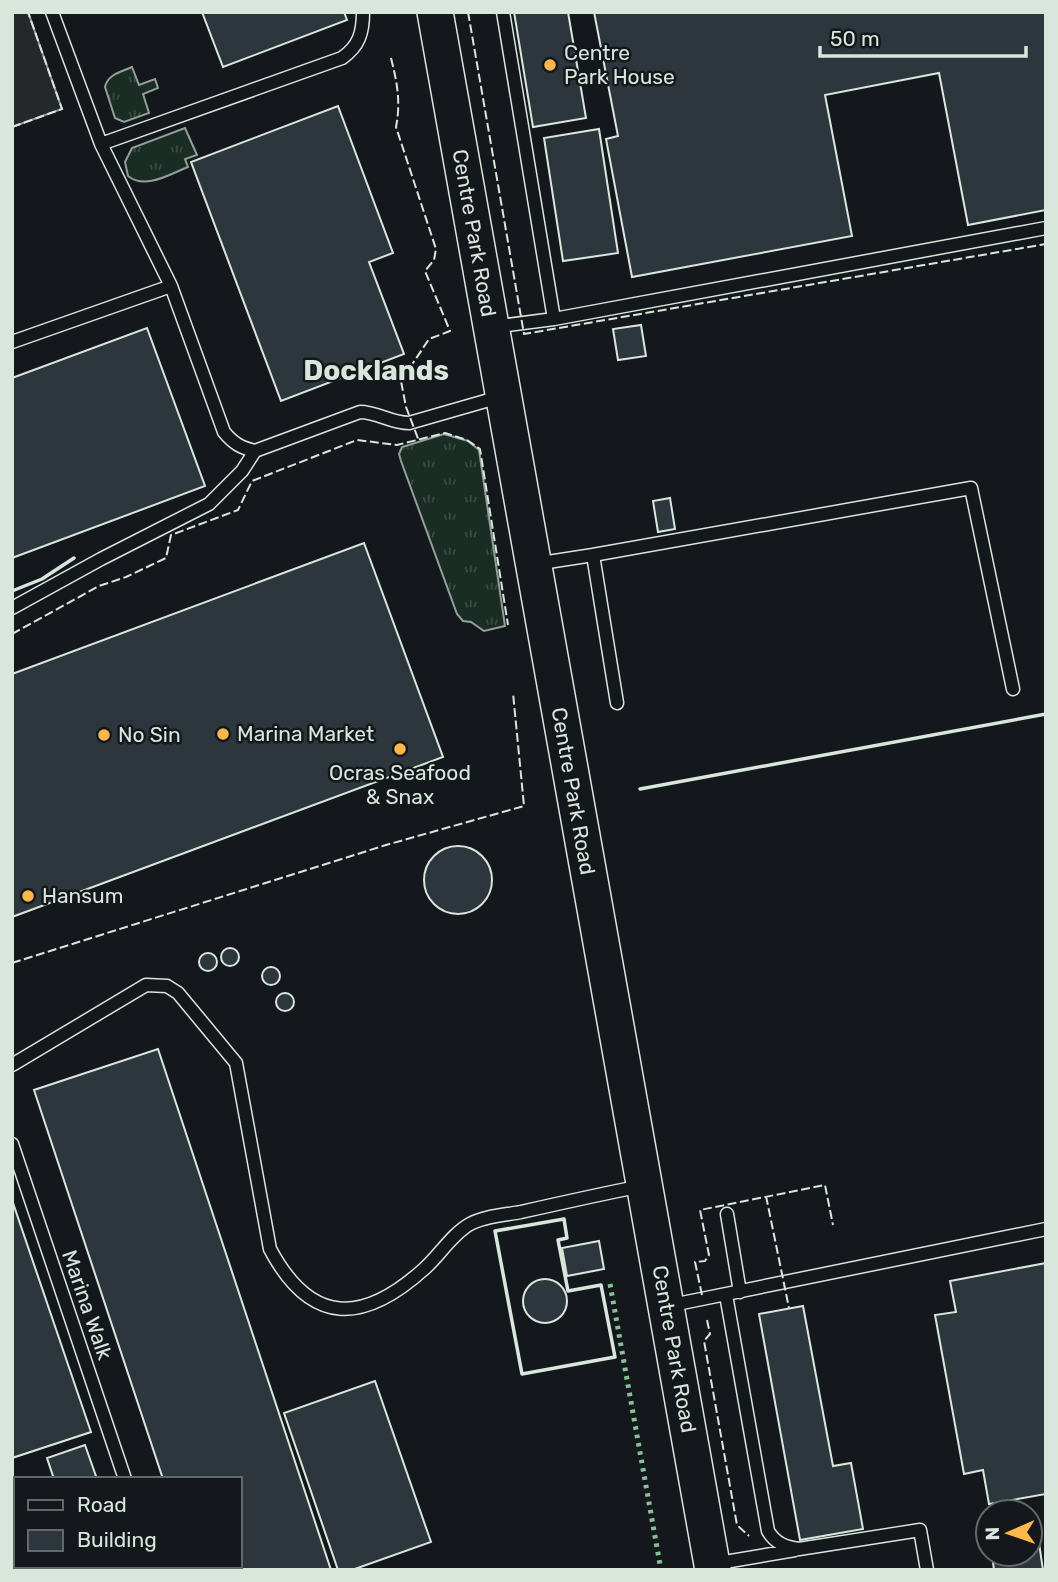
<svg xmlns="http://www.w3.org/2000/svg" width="1058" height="1582" font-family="Rubik,sans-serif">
<defs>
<pattern id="grass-tufts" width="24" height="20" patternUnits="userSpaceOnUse" patternTransform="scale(1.75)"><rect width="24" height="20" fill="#1a2d24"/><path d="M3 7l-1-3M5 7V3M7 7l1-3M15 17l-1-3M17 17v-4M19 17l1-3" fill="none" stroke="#3b4b43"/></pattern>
</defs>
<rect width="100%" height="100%" fill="#14181c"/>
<path fill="url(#grass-tufts)" stroke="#939e99" stroke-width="2" d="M132,67L139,85L155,79L158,88L143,94L149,113L124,122L115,118L105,87C108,74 121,72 132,67Z
M185,128L197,155L185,159L188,167C170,174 145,190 128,176L125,162L132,148Z
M444,434L468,441L479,450L505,626L484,631L471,622L463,621L457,614L401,461L399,454L402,447Z"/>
<path fill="#24282b" stroke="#939e99" stroke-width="2" d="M12,12H28L62,109L12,127Z"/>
<path fill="#2c363c" stroke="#d8e6dc" stroke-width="2" d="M202,12H344L347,20L223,67Z
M514,12H568L586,118L533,127Z
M594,12H1046V210L968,225L939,73L825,95L852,236L632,277L606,139L618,136Z
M338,106L393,253L369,262L404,354L281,401L191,162Z
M599,129L618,253L563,261L544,138Z
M641,325L646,356L618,360L613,329Z
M147,328L205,486L12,558V378Z
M670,498L675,529L658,532L653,501Z
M364,543L443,757L12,917V674Z
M424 880a34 34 0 1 1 68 0a34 34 0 1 1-68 0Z
M221 957a9 9 0 1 1 18 0a9 9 0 1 1-18 0Z
M199 962a9 9 0 1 1 18 0a9 9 0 1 1-18 0Z
M262 976a9 9 0 1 1 18 0a9 9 0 1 1-18 0Z
M276 1002a9 9 0 1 1 18 0a9 9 0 1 1-18 0Z
M158,1049L331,1570H194L193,1566H240V1479H163L34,1090Z
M12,1200L91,1432L12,1458Z
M599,1241L604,1269L567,1276L562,1248Z
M1046,1263V1494L989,1504L983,1470L964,1474L935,1315L956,1312L950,1281Z
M523 1301a22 22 0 1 1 44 0a22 22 0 1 1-44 0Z
M803,1306L833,1466L851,1463L863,1529L800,1540L759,1314Z
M375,1381L431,1542L352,1570H338L284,1413Z
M85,1445L97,1479H54L47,1458Z
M1039,1543L1043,1570H994L992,1554H1030V1545Z"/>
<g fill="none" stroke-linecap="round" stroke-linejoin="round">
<defs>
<path id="lane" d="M52,12L101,144L171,286
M503,12L554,319
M101,144L342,58C359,46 363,33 363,12
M492,327L554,319L1046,228
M12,342L171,286L224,432C233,443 241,448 255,451L242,471L209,504L101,559L12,608
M255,451L360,412C377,412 391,423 409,423L503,396
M535,564L593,555
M617,703L593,555L971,488L1013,689
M12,1065L146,985L167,986L178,993L236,1063L270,1249C311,1326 363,1324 424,1269C439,1256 452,1234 470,1224C484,1216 505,1215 521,1212C561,1203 601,1194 642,1186
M12,1144L125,1479
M727,1214L740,1292
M726,1295L768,1531C775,1543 785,1547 799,1549L920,1530L927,1570
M667,1306L1046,1229
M713,1564L795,1550
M154,1566L155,1570"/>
<path id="secondary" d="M435,12L713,1570"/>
</defs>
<use href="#lane" stroke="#d8e6dc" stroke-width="15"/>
<use href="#secondary" stroke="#d8e6dc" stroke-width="38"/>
<use href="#lane" stroke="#14181c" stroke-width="12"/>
<use href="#secondary" stroke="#14181c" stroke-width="35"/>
<path stroke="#8ac095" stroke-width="5" stroke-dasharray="3.5 5" stroke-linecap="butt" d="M610,1284L661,1570"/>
<path stroke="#d8e6dc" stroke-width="2" stroke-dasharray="9 3.5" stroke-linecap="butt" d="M468,12L524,334L1046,244
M391,58C397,82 401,102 396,127L436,249L434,260L425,271L450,331L429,339L401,381L406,407L419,441
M12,127L62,109L28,12
M12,634L99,586L126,577L166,558L171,535L238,510L252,481L357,440L397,445L445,433L467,440L480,449L508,625
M12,963L386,845L524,806L513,693
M766,1196L789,1308
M702,1295L695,1262L705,1261L709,1255L700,1210L825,1185L833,1225
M707,1320L710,1334L704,1341L737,1525L749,1536"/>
<path stroke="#d8e6dc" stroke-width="3.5" d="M12,591L42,579L74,558
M640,789L1046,714
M564,1219L567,1238L558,1240L568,1291L601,1285L615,1357L522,1374L495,1231Z"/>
</g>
<g fill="#ffb74d" stroke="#14181c" stroke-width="2.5">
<circle cx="550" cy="65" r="7"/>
<circle cx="223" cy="734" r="7"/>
<circle cx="104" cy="735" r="7"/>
<circle cx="400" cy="749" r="7"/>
<circle cx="28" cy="896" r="7"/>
</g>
<g text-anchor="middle" stroke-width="5" stroke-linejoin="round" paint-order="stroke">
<g font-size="21" fill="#d8e6dc" stroke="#14181c" text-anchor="start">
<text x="564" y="60">Centre<tspan x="564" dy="24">Park House</tspan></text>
<text x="237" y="741">Marina Market</text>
<text x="118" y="742">No Sin</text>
<text x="400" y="780" text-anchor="middle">Ocras Seafood<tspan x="400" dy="24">&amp; Snax</tspan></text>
<text x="42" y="903">Hansum</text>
</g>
<g font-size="21" fill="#d8e6dc" stroke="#14181c">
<text transform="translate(474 233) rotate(80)" y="7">Centre Park Road</text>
<text transform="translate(573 791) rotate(80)" y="7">Centre Park Road</text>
<text transform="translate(87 1305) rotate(71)" y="7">Marina Walk</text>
<text transform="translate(674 1349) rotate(80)" y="7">Centre Park Road</text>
</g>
<g font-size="28" font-weight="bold" fill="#d8e6dc" stroke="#14181c">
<text x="376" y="380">Docklands</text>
</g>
</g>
<rect width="1058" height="1582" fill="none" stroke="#d8e6dc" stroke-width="28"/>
<rect x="14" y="1477" width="228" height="91" fill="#14181c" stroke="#626a69" stroke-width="2"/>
<rect x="28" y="1500" width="35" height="10" fill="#14181c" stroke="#626a69" stroke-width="2"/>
<text x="77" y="1512" font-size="21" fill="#d8e6dc">Road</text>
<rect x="28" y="1530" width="35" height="21" fill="#2c363c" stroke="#626a69" stroke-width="2"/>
<text x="77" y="1547" font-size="21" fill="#d8e6dc">Building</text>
<g transform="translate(1009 1533) rotate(268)"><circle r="33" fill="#14181c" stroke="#626a69" stroke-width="2"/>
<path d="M0-5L12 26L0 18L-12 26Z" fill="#ffb74d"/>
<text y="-10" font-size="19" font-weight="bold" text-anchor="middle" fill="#d8e6dc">N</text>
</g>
<path d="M820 46v10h206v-10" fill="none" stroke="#d8e6dc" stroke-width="3.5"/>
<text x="830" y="46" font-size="21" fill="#d8e6dc" stroke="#14181c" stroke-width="5" paint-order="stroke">50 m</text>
</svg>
